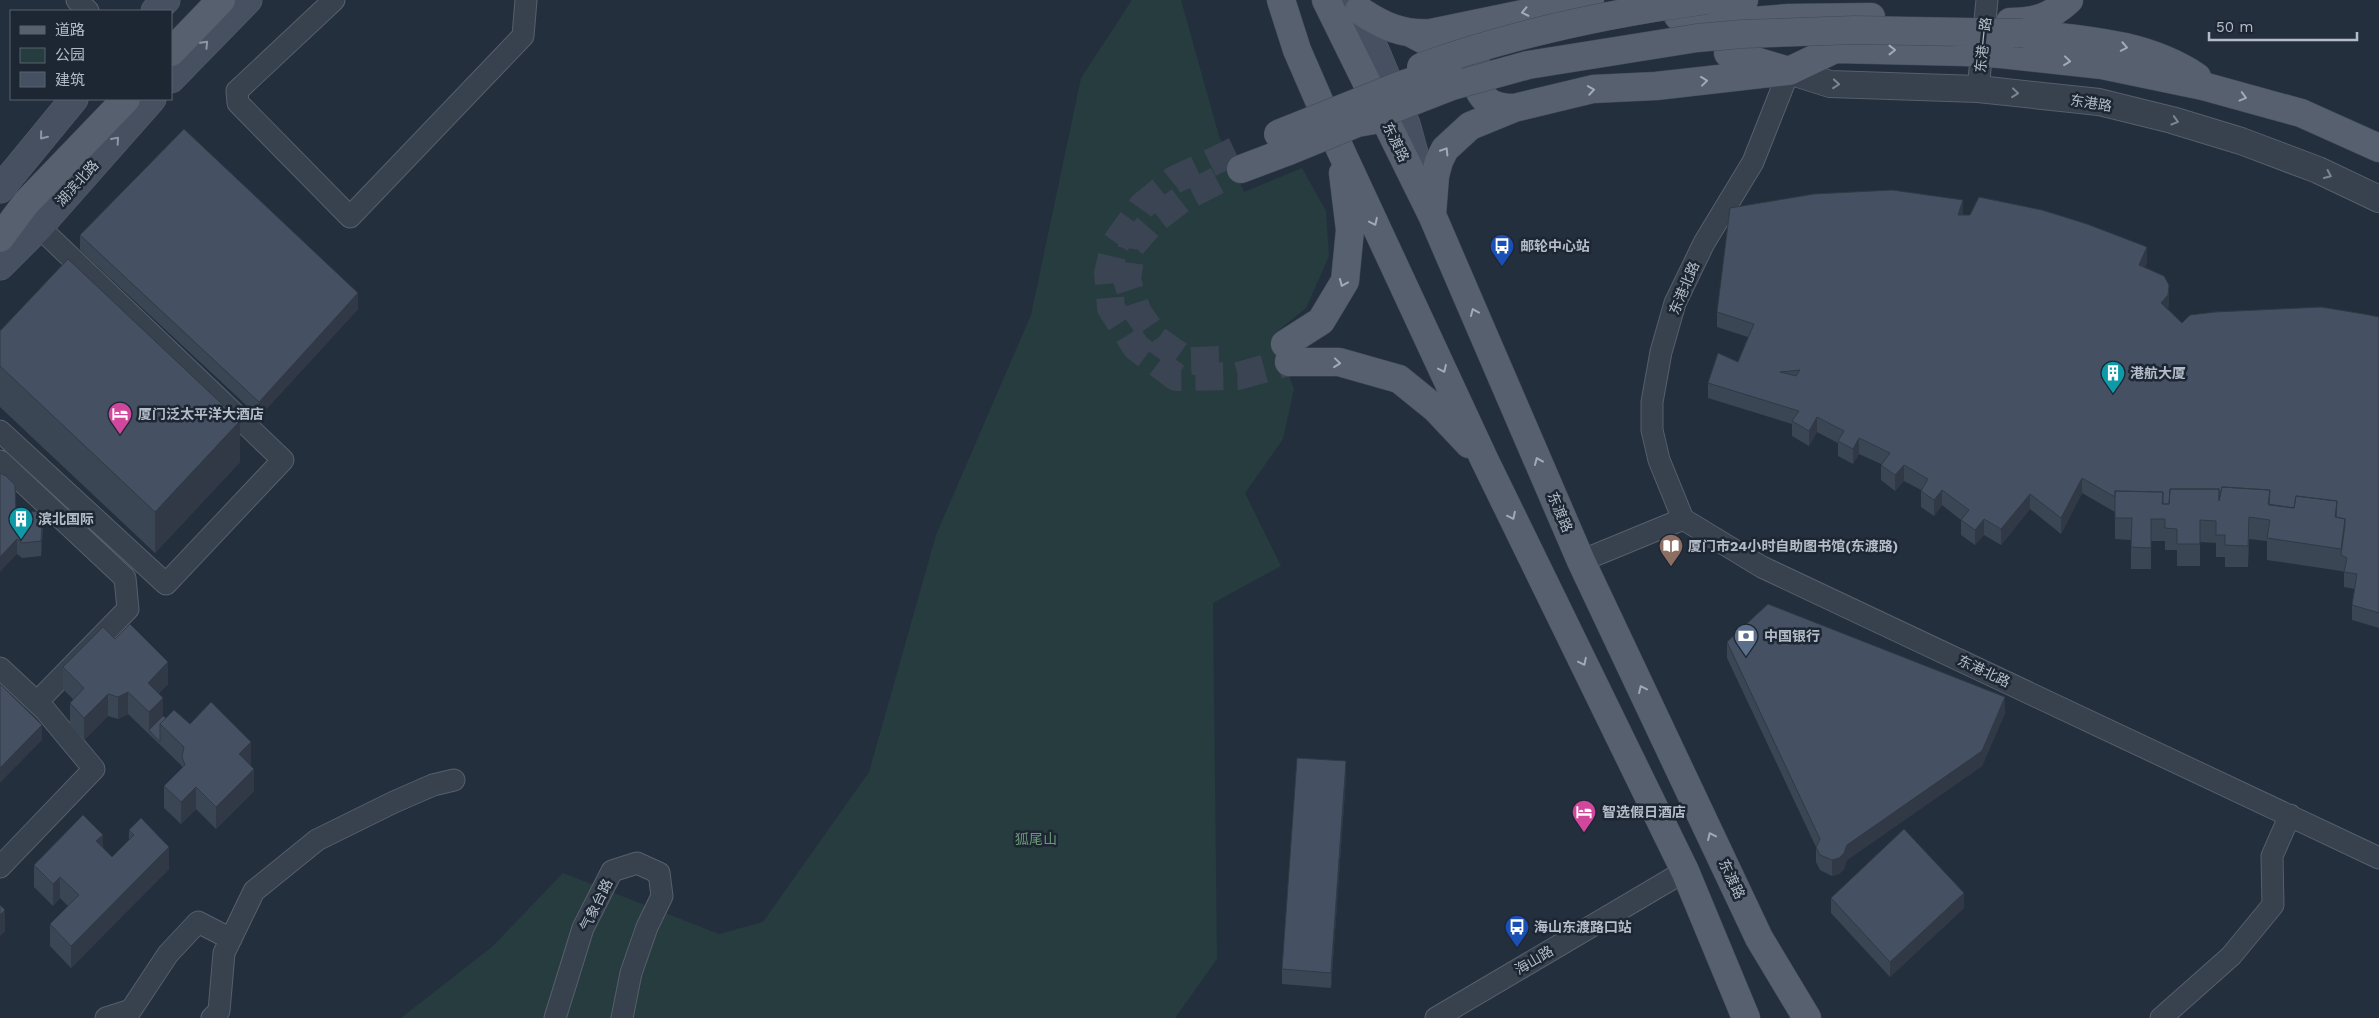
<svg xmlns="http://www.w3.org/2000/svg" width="2379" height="1018" font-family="'Work Sans','Noto Sans SC',sans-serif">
<rect width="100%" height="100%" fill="#242f3e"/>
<path fill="#263c3f" d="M1132,0H1181L1219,136L1244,192L1302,168L1326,211L1329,256L1306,308L1274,334L1294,389L1283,439L1245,493L1281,566L1213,603L1217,959L1175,1018H401L493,946L563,873L719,934L763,922L869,772L936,535L1031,315L1081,78Z"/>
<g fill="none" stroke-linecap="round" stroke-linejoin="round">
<path stroke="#3a4453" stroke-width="28" stroke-dasharray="28 14" stroke-linecap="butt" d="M1235,151L1174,180L1142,206L1115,244L1108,273L1111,308L1136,347L1176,377L1238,376L1289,362
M1219,360L1187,361L1157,340L1137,311L1127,280L1132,245L1153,221L1183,198L1230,174"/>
<defs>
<path id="minor" d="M77,0L88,11
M334,0L237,91L238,103L350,217L523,36L526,0
M1978,89L1987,0
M0,431L166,584L283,460L39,227
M0,461L125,578L128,609L37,702
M1683,519L1659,460L1652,430V402L1661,352L1675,303L1704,243L1753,162L1789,71
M1581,561L1683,519L1762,567L2379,858
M0,668L45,710L94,769L0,867
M106,1018L131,1010L168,954L198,922L231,939
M212,1018L219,1011L224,953L254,891L317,840L394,802L433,785L454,780
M555,1018L583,928L612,871L637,863L659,873L662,896L647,927L631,973L622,1018
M1436,1018L1685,871
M2161,1018L2231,956L2273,905L2272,856L2290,815"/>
<path id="tertiary" d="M1789,71L1830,84L1978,89L2099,102L2172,120L2241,141L2318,170L2379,199"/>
<path id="secondary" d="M1354,0L1406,124L1421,178
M155,11L166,0
M171,79L248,0
M0,189L74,99
M0,266L39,227L152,99"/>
<path id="primary" d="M1281,0L1297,50L1340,149L1485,461L1685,871L1746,1018
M1326,0L1432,215L1581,561L1759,938L1807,1018
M1359,10C1383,26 1402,35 1431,33L1590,0
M1678,16L1724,9L1744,0
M1739,22L1789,18L1871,17
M2010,22C2035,22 2051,17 2069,0
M2023,33C2083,40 2145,42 2197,77
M1413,34C1432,44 1452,57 1474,55
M171,52L221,0
M1728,53L1789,71L1835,49L1966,52
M2001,54L2102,65L2203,86L2301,113L2379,148
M1476,58L1470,69C1480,95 1484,108 1514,108
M1241,169L1286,152
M1432,215L1435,176L1439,161L1445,149L1470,126L1514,108L1593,89L1656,86L1789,71
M0,238L26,203L126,99
M1285,344L1321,321L1345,281L1350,230L1343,173
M1289,362H1339L1399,379L1436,409L1469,444"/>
</defs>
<use href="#minor" stroke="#565f6c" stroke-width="23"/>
<use href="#tertiary" stroke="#565f6c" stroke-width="28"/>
<use href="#secondary" stroke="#565f6c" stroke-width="29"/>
<use href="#primary" stroke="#414a57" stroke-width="29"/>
<use href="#minor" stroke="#38414e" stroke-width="21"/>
<use href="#tertiary" stroke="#38414e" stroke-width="26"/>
<use href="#secondary" stroke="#465061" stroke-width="28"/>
<use href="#primary" stroke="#56606e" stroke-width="28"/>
<defs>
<path id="primary-bridge" d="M1966,52L2001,54
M1421,67C1514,33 1610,13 1707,0
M1357,123L1452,86L1528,65L1697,38L1742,34L1855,30L2023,33
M1278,134L1401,85L1448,70
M1286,152L1357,123L1374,120"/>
</defs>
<use href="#primary-bridge" stroke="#414a57" stroke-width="29" stroke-linecap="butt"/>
<use href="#primary-bridge" stroke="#56606e" stroke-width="28"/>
</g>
<path fill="#3b4654" d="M1963,215L2147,263L2144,268L2169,300L2168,309L2182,323L2379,317V628L2352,620V605L2355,589L2344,587V572L2341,571L2267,560V541L2249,539L2248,567H2225V557H2216V543L2200,542V566H2177V550H2165V541H2151V569H2131V540L2115,539V512L2082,493L2061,534L2030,509L2001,545L1984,535L1975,545L1961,535V520L1942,505L1934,516L1921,507V490L1904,481L1895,491L1881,480V464L1859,454L1853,464L1838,456V443L1817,432L1809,446L1792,436V424L1708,398V383L1738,362L1748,337L1717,327V312Z
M80,235L358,309L259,417L80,250Z
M0,331L240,462L155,553L0,407Z
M16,511L43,527L41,556L22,558L17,554Z
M115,639L168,684L159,693L163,716L166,718L190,724L251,764L250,765L254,791L216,829L196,809L181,824L164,808V786L182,769V766L128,714L118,719L108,716L84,740L70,725V703L73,699L63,689V667Z
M1727,642L2005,713L1982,766L1847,860L1844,869L1839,874L1832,876L1820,870L1816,862V847L1727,658Z
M1346,776L1331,988L1282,984V969Z
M129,830L169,869L71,968L50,946V924L68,906L60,898L53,906L34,887V865L103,847L112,857L129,840Z
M1831,898L1964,908L1890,977L1831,913Z"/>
<path fill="#303945" d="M1963,200V215H1958Z
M2147,247V263L2139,280V265Z
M2169,285V300L2168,311L2161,303Z
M358,293V309L259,417V402Z
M1817,417V432L1809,446V431Z
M240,421V462L155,553V512Z
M1859,438V454L1853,464V449Z
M1904,465V481L1895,491V475Z
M2082,478V493L2061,534V518Z
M1942,490V505L1934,516V500Z
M2030,494V509L2001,545V529Z
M43,512V527L41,556V541Z
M1984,519V535L1975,545V530Z
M17,539V554L0,572V557Z
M168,662V684L148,704V683Z
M128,692V714L118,719V697Z
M108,694V716L84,740V718Z
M2005,697V713L1982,766L1847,860L1844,869L1839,874L1832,876V860L1847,845Z
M163,698V720L149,730V734V712Z
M42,725V740L0,783V768Z
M251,742V764L239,776V754Z
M1346,761V776L1331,988V973Z
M254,769V791L216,829V807Z
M196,787V809L181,824V802Z
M103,835V856L96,841Z
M169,847V869L71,968V946Z
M60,877V898L53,906V884Z
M1964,893V908L1890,977V962Z
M5,910V932L0,936V915Z"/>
<path fill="#455162" stroke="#303945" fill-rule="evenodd" d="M184,129L358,293L259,402L80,235Z
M1892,190L1963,200L1958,215H1970L1979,197L2042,210L2087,224L2147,247L2139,265L2164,276L2169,285L2168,295L2161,303L2182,323L2190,315L2215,312L2321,307L2364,314L2379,317V613L2352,605L2357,574L2344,572L2347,558L2341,555L2345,525V519L2336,517L2337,501L2296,496L2294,508L2269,505L2270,490L2222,487L2219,500V489H2170L2169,504H2163V492L2115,491V497L2082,478L2061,518L2030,494L2001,529L1984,519L1975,530L1961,520L1969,510L1942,490L1934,500L1921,491L1928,479L1904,465L1895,475L1881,465L1890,453L1859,438L1853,449L1838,441L1844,431L1817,417L1809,431L1792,421L1799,411L1708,383L1718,353L1738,362L1754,324L1717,312L1730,208L1814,194ZM1800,370L1796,376L1780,372Z
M68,259L240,421L155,512L0,366V331Z
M0,473L6,476L15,485L16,511L43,512L41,541L22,543L17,539L0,557Z
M2222,487L2270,490L2268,504L2294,508L2296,496L2337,501L2335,517L2345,519L2341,549L2267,538L2270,520L2249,517L2248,546L2225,545V535H2216V521L2200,520V544H2177V529L2165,528V519H2151V548L2131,547L2132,518H2115V491L2163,492L2162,504H2169L2170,489H2219V501Z
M1768,604L2005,697L1982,751L1847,845L1844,853L1839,858L1832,860L1820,855L1816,847L1820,839L1727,642Z
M130,624L168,662L148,683L163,698L149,712L128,692L118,697L108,694L84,718L70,703L84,688L63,667L103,627L115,639Z
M0,684L42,725L0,768Z
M211,702L251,742L239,754L254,769L216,807L196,787L181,802L164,786L185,765L182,757L184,747L160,724L174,710L190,724Z
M163,716L166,718L160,724V742L149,730Z
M1297,758L1346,761L1331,973L1282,969Z
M83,815L103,835L96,841L112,857L134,835L129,830L141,818L169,847L71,946L50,924L79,895L60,877L53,884L34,865Z
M1904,829L1964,893L1890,962L1831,898Z
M0,905L5,910L0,915Z"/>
<defs><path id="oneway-chevron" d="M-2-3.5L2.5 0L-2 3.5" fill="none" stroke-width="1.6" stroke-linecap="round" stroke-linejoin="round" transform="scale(1.25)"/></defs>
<g stroke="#a1aab7">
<use href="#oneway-chevron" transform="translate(1525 12) rotate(168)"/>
<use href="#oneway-chevron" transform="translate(2124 47) rotate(11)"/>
<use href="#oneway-chevron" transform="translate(1892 50)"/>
<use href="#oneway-chevron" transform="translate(2067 61) rotate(6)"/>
<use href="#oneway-chevron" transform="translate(1704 81) rotate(-7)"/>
<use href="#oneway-chevron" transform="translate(1591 90) rotate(-9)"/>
<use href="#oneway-chevron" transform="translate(2243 97) rotate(15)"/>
<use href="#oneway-chevron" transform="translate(1445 151) rotate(-58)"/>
<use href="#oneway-chevron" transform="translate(1374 222) rotate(65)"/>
<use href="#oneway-chevron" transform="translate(1343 283) rotate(113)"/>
<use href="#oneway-chevron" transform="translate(1474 312) rotate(-113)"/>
<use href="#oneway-chevron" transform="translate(1337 363) rotate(6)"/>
<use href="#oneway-chevron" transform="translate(1443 369) rotate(65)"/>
<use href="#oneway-chevron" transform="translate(1538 461) rotate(-113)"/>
<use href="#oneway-chevron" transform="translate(1512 516) rotate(64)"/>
<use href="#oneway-chevron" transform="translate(1583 662) rotate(64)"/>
<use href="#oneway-chevron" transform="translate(1642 689) rotate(-115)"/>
<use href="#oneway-chevron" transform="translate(1711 836) rotate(-115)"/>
</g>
<g stroke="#8e96a5">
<use href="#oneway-chevron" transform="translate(205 44) rotate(-46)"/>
<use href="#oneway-chevron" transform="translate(43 136) rotate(129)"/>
<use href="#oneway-chevron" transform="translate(116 140) rotate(-49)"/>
</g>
<g stroke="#7c8592">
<use href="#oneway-chevron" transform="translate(1836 84) rotate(5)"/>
<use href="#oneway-chevron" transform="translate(2015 93) rotate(6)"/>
<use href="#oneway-chevron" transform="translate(2175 121) rotate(16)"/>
<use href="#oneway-chevron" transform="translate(2328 175) rotate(25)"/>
</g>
<defs>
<symbol id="bus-pin" viewBox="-11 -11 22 30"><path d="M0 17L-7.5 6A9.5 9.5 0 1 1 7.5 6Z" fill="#1a4fb4" stroke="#1d2633"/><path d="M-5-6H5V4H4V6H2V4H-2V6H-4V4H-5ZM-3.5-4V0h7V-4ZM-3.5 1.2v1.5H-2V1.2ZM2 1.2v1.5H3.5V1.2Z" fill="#fff"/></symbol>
<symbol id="building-pin" viewBox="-11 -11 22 30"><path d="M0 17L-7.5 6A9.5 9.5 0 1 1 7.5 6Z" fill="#0f9aa8" stroke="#1d2633"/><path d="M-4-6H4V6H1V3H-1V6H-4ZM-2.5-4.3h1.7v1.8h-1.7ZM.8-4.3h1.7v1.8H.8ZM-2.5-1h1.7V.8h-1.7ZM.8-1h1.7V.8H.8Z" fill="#fff"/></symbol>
<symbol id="hotel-pin" viewBox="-11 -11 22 30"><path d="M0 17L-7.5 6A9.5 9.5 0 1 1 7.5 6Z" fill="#d1479c" stroke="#1d2633"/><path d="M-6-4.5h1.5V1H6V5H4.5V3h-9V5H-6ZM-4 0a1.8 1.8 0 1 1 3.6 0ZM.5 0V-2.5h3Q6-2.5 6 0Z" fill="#fff"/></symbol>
<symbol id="library-pin" viewBox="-11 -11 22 30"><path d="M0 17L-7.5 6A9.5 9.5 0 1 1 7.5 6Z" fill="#8d6e63" stroke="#1d2633"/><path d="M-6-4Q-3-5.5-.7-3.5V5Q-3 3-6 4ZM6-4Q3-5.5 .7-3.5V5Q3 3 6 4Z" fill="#fff"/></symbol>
<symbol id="bank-pin" viewBox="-11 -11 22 30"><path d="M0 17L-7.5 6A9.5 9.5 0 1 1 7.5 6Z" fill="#5c6f8a" stroke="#1d2633"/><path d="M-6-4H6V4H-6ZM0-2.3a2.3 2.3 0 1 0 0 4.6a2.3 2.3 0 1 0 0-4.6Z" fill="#fff"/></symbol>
</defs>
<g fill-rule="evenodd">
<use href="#bus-pin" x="1488" y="232" width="28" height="38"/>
<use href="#building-pin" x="2099" y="359" width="28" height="38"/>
<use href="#hotel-pin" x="106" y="400" width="28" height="38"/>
<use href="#building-pin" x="7" y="505" width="28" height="38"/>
<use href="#library-pin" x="1657" y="532" width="28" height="38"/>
<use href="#bank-pin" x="1732" y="622" width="28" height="38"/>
<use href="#hotel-pin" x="1570" y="798" width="28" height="38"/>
<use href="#bus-pin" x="1503" y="913" width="28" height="38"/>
</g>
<g text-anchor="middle" stroke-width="5" stroke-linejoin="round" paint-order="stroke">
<g font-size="14" fill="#b4bcc9" stroke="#1d2633">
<text transform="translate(1983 45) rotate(-84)" y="5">东港一路</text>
<text transform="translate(2091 103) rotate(9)" y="5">东港路</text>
<text transform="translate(1396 142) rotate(64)" y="5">东渡路</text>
<text transform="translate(77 183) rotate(-48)" y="5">湖滨北路</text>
<text transform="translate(1684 288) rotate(-67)" y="5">东港北路</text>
<text transform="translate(1560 512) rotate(67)" y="5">东渡路</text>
<text transform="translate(1984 671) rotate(25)" y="5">东港北路</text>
<text transform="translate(1732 879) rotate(65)" y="5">东渡路</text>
<text transform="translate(596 905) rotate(-64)" y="5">气象台路</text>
<text transform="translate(1534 960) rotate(-31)" y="5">海山路</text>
</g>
<g font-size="14" font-weight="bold" fill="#b4bcc9" stroke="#1d2633" text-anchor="start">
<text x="1520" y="251">邮轮中心站</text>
<text x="2130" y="378">港航大厦</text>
<text x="138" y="419">厦门泛太平洋大酒店</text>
<text x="38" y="524">滨北国际</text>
<text x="1688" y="551">厦门市24小时自助图书馆(东渡路)</text>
<text x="1764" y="641">中国银行</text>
<text x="1602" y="817">智选假日酒店</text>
<text x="1534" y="932">海山东渡路口站</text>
</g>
<g font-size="14" fill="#6b9a76" stroke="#1d2633">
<text x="1036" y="844">狐尾山</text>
</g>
</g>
<rect x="10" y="10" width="162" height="90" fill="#1d2633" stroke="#59626f"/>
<rect x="20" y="26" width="25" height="8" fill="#56606e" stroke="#59626f"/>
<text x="55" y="35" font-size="15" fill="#b4bcc9">道路</text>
<rect x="20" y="48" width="25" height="15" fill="#263c3f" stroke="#59626f"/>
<text x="55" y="60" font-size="15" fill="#b4bcc9">公园</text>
<rect x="20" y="72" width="25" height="15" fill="#455162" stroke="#59626f"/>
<text x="55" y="85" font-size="15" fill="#b4bcc9">建筑</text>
<path d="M2209 32v8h148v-8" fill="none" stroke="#b4bcc9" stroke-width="2.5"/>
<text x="2216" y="32" font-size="15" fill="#b4bcc9" stroke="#1d2633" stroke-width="4" paint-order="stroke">50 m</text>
</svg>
